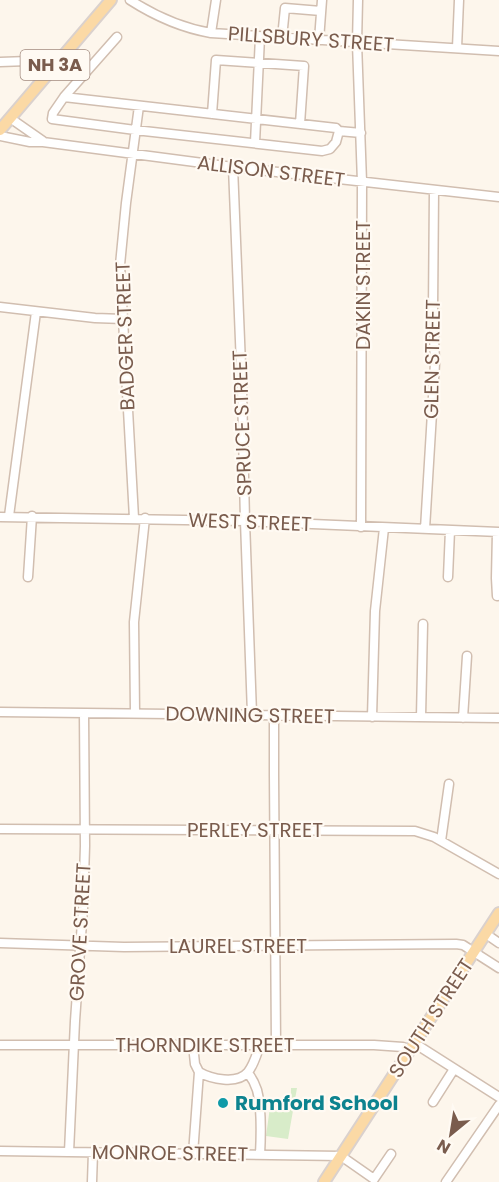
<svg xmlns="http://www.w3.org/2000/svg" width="499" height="1182" font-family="Poppins,sans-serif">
<rect width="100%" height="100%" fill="#fdf6ec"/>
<path fill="#d8ecc9" d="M291,1088H297L288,1139L266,1136L270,1107L283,1106L291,1097Z"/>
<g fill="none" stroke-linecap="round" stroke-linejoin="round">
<defs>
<path id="minor" d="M130,0C155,16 182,28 211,33L499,51
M358,0L357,43L362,182L361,527
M211,33L216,0
M282,38L285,8L321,11
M319,40L322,0
M457,48L459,0
M0,62L28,61L55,65
M64,97L117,37
M212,114L216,60L304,66L300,124
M10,118L43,141
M339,131L336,142L330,149L322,151L135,130L52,119L53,113L64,97L336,128L339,131L361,133
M0,136L30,142H43L233,167L499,197
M255,143L260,37
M233,167L242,390L245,521L252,714
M0,307L95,318L123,319
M9,516L36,312
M0,517L245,521L499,532
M134,518L120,265L126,203L139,106
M425,529L435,363L433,311L434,190
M497,532L496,578L497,596
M28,577L32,516
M448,577L450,530
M0,712L499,718
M135,713L134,622L145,518
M274,715V774L276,1045
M372,717L375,611L384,528
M421,717L423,624
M463,718L467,656
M0,829L415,831L434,837L499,874
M441,841L449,784
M486,934L499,943
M0,943L124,947L456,944L463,945L499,968
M414,1043L499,1097
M0,1045H374L403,1047L410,1050
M193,1045L195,1064L199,1072L193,1154
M199,1072C211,1079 237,1085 248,1072C254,1065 257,1053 260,1045
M248,1073C252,1078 255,1084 257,1090C262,1108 261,1136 260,1155
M433,1102L454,1069
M0,1151L341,1156L374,1179L391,1154
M69,1152L75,1021L83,908L85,846L84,713
M92,1182L93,1152
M446,1182L499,1105"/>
<path id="major" d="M0,130L111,0
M324,1182L499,913"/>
</defs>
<use href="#minor" stroke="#d1beb0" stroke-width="11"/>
<use href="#major" stroke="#dad1cd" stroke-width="14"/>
<use href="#minor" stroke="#fff" stroke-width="8"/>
<use href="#major" stroke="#fbd9a5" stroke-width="10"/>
</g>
<circle fill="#0f9aa8" stroke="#fffaf3" stroke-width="2" cx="223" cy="1103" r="6"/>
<g text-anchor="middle" stroke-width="4.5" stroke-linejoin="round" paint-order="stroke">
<rect fill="#fffaf3" stroke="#a28b7f" stroke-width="1.5" x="20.5" y="50" width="69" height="30" rx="4.5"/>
<g font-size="18" font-weight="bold" fill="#7a5c4d">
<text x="55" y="71">NH 3A</text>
</g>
<g font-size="20" fill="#7a5c4d" stroke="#fffaf3">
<text transform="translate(311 39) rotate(4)" y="7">PILLSBURY STREET</text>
<text transform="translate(271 171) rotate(7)" y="7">ALLISON STREET</text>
<text transform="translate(363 285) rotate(-90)" y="7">DAKIN STREET</text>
<text transform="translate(125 336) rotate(-92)" y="7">BADGER STREET</text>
<text transform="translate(432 359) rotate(-89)" y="7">GLEN STREET</text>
<text transform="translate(242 423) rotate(-92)" y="7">SPRUCE STREET</text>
<text transform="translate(250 522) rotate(2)" y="7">WEST STREET</text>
<text transform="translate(250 715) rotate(1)" y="7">DOWNING STREET</text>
<text x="255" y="837">PERLEY STREET</text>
<text transform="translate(80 932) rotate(-87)" y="7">GROVE STREET</text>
<text x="238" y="953">LAUREL STREET</text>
<text transform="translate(431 1018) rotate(-57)" y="7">SOUTH STREET</text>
<text x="205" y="1052">THORNDIKE STREET</text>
<text transform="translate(170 1153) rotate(1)" y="7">MONROE STREET</text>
</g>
<g font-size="20" font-weight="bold" fill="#0d838f" stroke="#fffaf3" text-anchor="start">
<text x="235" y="1110">Rumford School</text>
</g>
</g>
<g transform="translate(451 1134) rotate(210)" stroke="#fffaf3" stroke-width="4.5" paint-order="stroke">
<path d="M0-4.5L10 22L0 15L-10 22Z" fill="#7a5c4d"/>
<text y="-9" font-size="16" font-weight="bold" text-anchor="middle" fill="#7a5c4d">N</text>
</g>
</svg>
